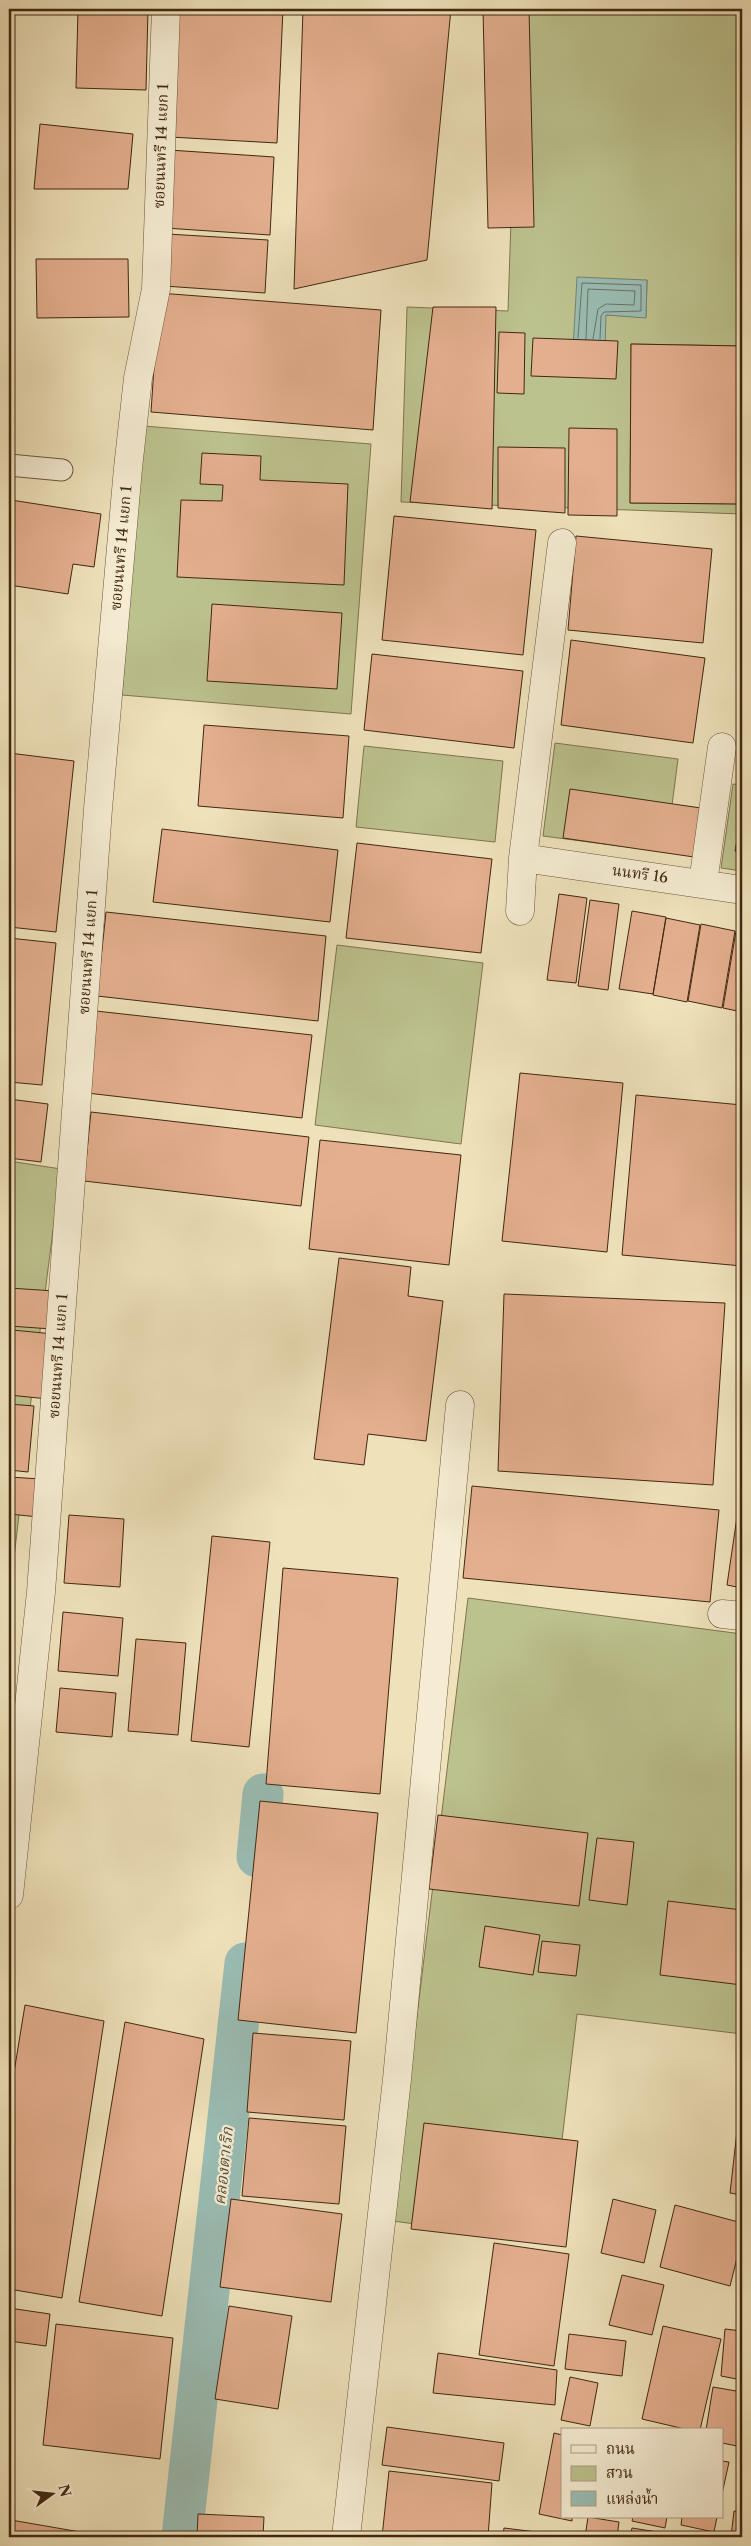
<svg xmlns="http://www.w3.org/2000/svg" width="751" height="2546" font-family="'Libre Caslon Text','Noto Serif Thai',serif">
<rect width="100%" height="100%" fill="#efe2bb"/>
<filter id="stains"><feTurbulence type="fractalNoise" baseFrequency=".004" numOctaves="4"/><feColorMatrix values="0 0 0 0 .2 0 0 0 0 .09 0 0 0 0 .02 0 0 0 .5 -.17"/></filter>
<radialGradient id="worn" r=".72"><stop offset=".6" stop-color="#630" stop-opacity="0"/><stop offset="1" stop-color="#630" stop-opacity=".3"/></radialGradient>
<path fill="#bcc28e" stroke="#7e7550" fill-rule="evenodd" d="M518,9H742V346L631,344L630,503L742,504V514L401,502L407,307L508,311ZM647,280L646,317L606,315Z
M143,426L371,444L351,714L122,695Z
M555,743L678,759L666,852L543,836Z
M364,746L503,761L495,842L356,827Z
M733,784L742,785V871L721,868Z
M337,945L483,963L461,1144L315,1125Z
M9,1161L61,1169L22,1470L9,1468Z
M9,1479L23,1481L9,1600Z
M468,1598L742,1634V2034L577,2014L550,2241L392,2221Z"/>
<path fill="#9abdb4" stroke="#768173" d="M577,277L647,280L646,318L606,315L605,351L573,350Z"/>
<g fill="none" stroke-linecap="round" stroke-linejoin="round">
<path stroke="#6d7262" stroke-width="1" d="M578,338L582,283L641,285V311L604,312L601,316L600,339
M586,339L588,289L635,291L634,305L606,304L598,309L593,339"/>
<path stroke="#9abdb4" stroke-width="41" d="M257,1857L263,1794
M182,2537L245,1963"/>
</g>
<path fill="#e4af8f" stroke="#402811" d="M78,9H148L146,90L76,88Z
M176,9H283L277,143L170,137Z
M303,9H451L427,260L294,289Z
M483,9H529L534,227L488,228Z
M40,124L133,134L128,189H34Z
M169,150L274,157L270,235L165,228Z
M167,234L268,240L265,293L164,286Z
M36,259H128L129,317L37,318Z
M159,293L381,310L373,430L151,412Z
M433,307H496L492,509L410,502Z
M499,332L525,333L524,394L497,393Z
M533,338L618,341L616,379L531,376Z
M631,344L742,346V504L630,503Z
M569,428L617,429V516L568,515Z
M498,447L565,448V513L498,508Z
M202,453L261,456L260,480L348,484L344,585L177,577L181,500L222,501L223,485L200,484Z
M11,500L101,514L94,567L73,564L68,594L9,585V516Z
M394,516L536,530L523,655L382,640Z
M576,536L712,549L703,643L568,630Z
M212,604L342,613L337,689L207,681Z
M571,640L705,658L693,743L561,725Z
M372,654L523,671L514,748L364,730Z
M204,725L349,736L343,818L198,806Z
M742,734V770H739Z
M9,753L74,761L56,932L9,927Z
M570,789L701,808L694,857L563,838Z
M742,812V853L735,851Z
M162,829L338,850L330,922L153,902Z
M357,843L492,859L481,953L346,938Z
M559,894L587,898L576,983L547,980Z
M590,900L619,904L608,990L578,986Z
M632,911L666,917L653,994L619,989Z
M106,912L326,936L318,1021L97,996Z
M666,918L700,925L687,1002L653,995Z
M701,924L735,931L722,1008L688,1001Z
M736,931L742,932V1012L723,1008Z
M9,938L56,943L42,1085L9,1082Z
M96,1011L312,1035L302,1118L87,1093Z
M520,1073L623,1083L607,1252L502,1241Z
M636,1095L742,1105V1266L622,1255Z
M9,1099L48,1104L41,1162L9,1158Z
M91,1112L309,1137L301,1206L84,1181Z
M320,1140L461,1155L449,1265L309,1249Z
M339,1258L411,1267L408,1296L443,1301L426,1441L368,1434L364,1465L314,1459Z
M9,1288L55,1291L52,1329L9,1326Z
M504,1294L725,1303L713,1485L498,1471Z
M12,1330L54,1334L48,1399L9,1395Z
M9,1404L34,1406L28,1472L9,1470Z
M742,1413V1442H738Z
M9,1477L41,1479L39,1517L9,1514Z
M742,1483V1588L727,1585Z
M472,1486L719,1510L710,1602L463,1578Z
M69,1515L124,1519L120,1587L64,1583Z
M212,1536L270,1542L249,1747L191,1741Z
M283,1568L398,1578L380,1794L266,1784Z
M63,1612L123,1618L118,1676L58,1671Z
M136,1639L186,1643L178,1735L128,1731Z
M60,1688L116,1693L112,1737L56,1732Z
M260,1801L378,1813L356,2033L238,2020Z
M438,1815L588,1833L579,1906L429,1889Z
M597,1838L634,1842L627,1905L589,1900Z
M668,1901L742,1910V1985L660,1975Z
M485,1926L540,1935L533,1975L479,1967Z
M542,1941L580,1945L576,1976L538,1972Z
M25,2005L104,2021L62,2298L9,2289V2103Z
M125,2022L204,2039L162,2316L79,2302Z
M253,2033L351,2041L344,2120L247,2112Z
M742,2087V2195L730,2193Z
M249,2118L346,2126L339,2204L242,2196Z
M424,2123L578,2141L566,2247L411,2229Z
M231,2199L342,2214L331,2302L220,2287Z
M613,2199L656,2210L644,2263L601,2253Z
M675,2205L742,2223V2238L730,2286L660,2267Z
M494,2243L569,2254L554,2366L479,2355Z
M622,2275L664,2285L652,2335L609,2325Z
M229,2306L292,2316L278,2409L215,2399Z
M9,2308L50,2314L46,2346L9,2341Z
M56,2324L173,2338L160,2459L43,2445Z
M663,2326L721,2339L700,2430H689L642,2419Z
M725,2329L742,2331V2380L721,2376Z
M569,2334L626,2341L622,2376L565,2369Z
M438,2353L557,2370L555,2405L433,2393Z
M570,2377L598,2383L590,2426L561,2420Z
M713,2387L742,2392V2447L722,2443V2430H706Z
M387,2427L504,2443L499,2481L382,2465Z
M554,2433L562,2435V2517H572V2521L539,2514Z
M722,2461L729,2462L722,2494Z
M742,2470V2503L738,2502Z
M389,2471L492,2483L488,2537H382Z
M734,2511L742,2512V2537H731Z
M198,2514L264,2517L263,2536L286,2537H197Z
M588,2517L619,2522L617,2537H585Z
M633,2517H667L665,2528L632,2521Z
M682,2517H717L714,2532L681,2525Z
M11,2520L86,2533L85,2537H9Z
M504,2528L561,2535V2537H503Z
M632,2528L664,2533L663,2537H630Z"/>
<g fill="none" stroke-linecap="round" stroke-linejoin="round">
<defs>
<path id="service" d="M9,465L62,470"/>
<path id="minor" d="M523,858L562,543
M703,883L722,747
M520,911L523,858L742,890
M722,1614L742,1616
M9,1895L41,1592L98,809L128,468L138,378L156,289L166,9
M346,2537L397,2079L460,1405"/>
</defs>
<use href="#service" stroke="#6c563c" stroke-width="23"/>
<use href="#minor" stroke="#6c563c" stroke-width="29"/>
<use href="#service" stroke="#f5ecd3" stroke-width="21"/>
<use href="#minor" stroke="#f5ecd3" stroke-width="28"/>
</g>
<g text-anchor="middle" stroke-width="4.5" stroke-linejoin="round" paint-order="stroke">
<g font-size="15" fill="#402811" stroke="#f5ecd3">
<text transform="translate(161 146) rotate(-88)" y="5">ซอยนนทรี 14 แยก 1</text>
<text transform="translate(121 548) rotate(-85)" y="5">ซอยนนทรี 14 แยก 1</text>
<text transform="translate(640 874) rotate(8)" y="5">นนทรี 16</text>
<text transform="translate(88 952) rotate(-86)" y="5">ซอยนนทรี 14 แยก 1</text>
<text transform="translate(58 1356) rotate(-86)" y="5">ซอยนนทรี 14 แยก 1</text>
</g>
<g font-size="16" font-style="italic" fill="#564d3a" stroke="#f5ecd3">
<text transform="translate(223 2166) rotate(-84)" y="6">คลองตาเริก</text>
</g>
</g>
<rect width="751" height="2546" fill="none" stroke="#efe2bb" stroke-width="30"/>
<rect x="10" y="10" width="731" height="2526" fill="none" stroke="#402811" stroke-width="2.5"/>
<rect x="15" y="15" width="721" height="2516" fill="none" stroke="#402811"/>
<rect x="561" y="2428" width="162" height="90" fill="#f5ecd3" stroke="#ad9e85"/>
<rect x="571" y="2445" width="25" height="8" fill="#f5ecd3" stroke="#ad9e85"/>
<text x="606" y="2454" font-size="15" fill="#402811">ถนน</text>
<rect x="571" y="2466" width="25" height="15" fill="#bcc28e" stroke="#ad9e85"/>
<text x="606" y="2478" font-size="15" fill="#402811">สวน</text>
<rect x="571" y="2491" width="25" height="15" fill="#9abdb4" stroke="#ad9e85"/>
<text x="606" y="2504" font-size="15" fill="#402811">แหล่งน้ำ</text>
<g transform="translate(52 2494) rotate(75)" stroke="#f5ecd3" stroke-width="4" paint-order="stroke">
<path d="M0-4L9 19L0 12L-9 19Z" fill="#402811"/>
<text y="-8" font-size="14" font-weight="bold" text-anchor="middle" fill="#402811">N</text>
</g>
<rect width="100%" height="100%" filter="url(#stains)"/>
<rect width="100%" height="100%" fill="url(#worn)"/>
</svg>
